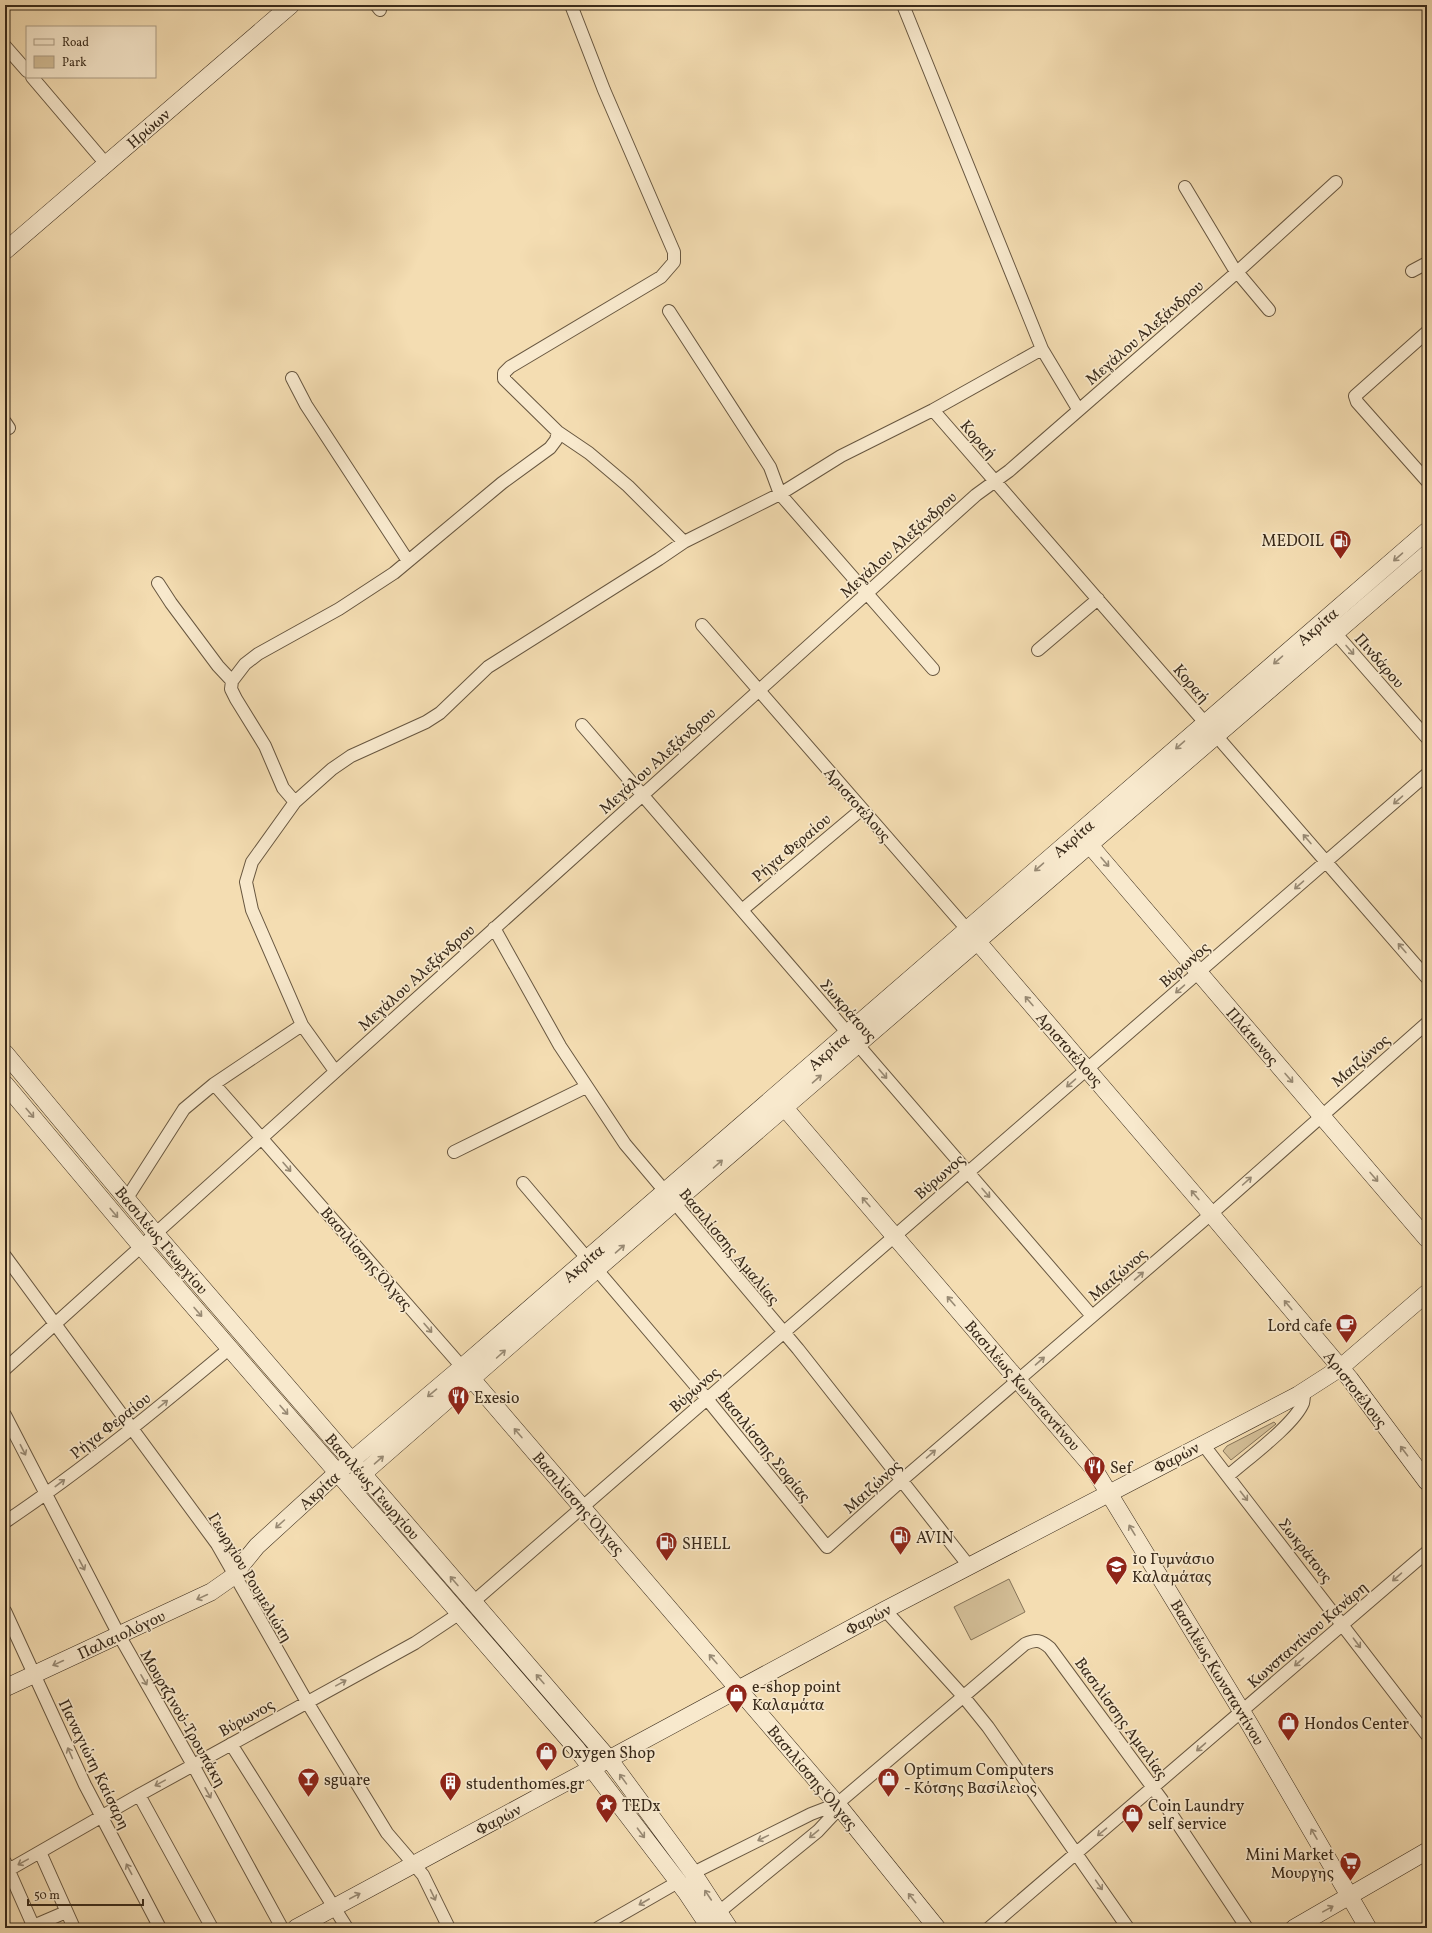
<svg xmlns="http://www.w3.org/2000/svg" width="1432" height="1933" font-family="Vollkorn,serif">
<rect width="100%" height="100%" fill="#f4ddb2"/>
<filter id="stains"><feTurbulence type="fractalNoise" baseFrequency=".005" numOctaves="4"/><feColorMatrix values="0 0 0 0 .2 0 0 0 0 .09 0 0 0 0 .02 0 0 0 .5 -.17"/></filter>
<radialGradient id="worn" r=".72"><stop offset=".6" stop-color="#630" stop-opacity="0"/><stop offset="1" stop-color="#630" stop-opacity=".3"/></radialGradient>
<path fill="#d4bf98" stroke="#867459" d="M1274,1422L1276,1424L1231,1460L1223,1451L1227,1446Z
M1009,1579L1025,1612L971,1640L954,1607Z"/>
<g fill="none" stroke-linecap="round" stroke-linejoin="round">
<defs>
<path id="street" d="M376,5L380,10
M571,5L604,90L674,252V262L661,277L510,367L504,373V379L558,432L589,453L628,486L684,542
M903,5L1042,349L1078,409
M5,46L27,71
M32,77L106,164
M1185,187L1233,267L1269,310
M1412,271L1427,263
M669,311L770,467L780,494L933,669
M1427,332L1355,396L1357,402L1427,481
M292,378L306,405L408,561
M933,410L1427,978
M5,422L9,428
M158,583L171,603L218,666L232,681
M702,625L972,935
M1330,627L1427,738
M1038,650L1098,599
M582,725L1092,1316
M295,802L283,788L265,746L236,699L231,689L232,681L245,664L258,654L339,609L394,573L502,483L550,448L556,440L558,432
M742,910L862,809
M494,928L560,1046L625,1144L798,1349L969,1566
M335,1071L302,1025L252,910L246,882L252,862L295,802L332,769L351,756L426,722L440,713L488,667L659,559L684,542L780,494L841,456L933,410L1042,349
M214,1084L462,1367
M454,1152L586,1087
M523,1183L707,1399L827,1547L902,1480L1211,1214L1427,1023
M127,1198L184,1109L214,1084L302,1025
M5,1256L217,1544L307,1702L387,1833L423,1875L449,1928
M5,1369L976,495L1009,471L1236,273L1336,182
M5,1415L119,1635L193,1765L282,1928
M1202,1443L1427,1735
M1228,1476C1247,1459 1294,1425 1303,1403C1304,1399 1304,1395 1304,1391
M5,1522C84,1469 157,1409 230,1348
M472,1603L1427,774
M885,1610L963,1696L988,1727L1128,1928
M5,1611L85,1785L160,1928
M231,1744L347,1928
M139,1795L212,1928
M40,1852L74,1928
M5,1862L32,1923L38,1924L66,1912
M5,1872L139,1795L415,1643L460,1613
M693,1873L811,1814L837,1804L1025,1644C1036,1639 1041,1640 1050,1648L1162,1800L1247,1928
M719,1912L818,1831L832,1816L837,1804
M598,1928L678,1882
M989,1928L1427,1552"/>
<path id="secondary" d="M5,251L291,5
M1082,836L1427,1239
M977,941L1211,1214L1350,1379L1427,1482
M5,1053L155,1233L609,1759L693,1873L729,1928
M5,1084L141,1246L576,1748L686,1892L710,1928
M778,1100L1094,1469L1250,1725L1368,1928
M465,1371L837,1804L937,1928
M350,1485L596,1270L1427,554
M5,1688L211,1592L231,1578L257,1546L338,1472L462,1367L1427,531
M296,1928L885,1610L1298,1395L1340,1368L1427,1293
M1294,1928L1427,1851"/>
</defs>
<use href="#street" stroke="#685740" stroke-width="14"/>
<use href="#secondary" stroke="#392a1a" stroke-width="18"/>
<use href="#street" stroke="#f8e9cd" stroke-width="12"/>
<use href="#secondary" stroke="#f8e9cd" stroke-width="17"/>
</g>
<defs><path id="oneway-shaft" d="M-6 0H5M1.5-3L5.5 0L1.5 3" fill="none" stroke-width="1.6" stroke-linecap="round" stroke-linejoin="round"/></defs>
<g stroke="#988a74">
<use href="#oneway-shaft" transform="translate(1398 557) rotate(139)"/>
<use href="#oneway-shaft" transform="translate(1350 650) rotate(49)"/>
<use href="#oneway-shaft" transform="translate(1278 660) rotate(139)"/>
<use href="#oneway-shaft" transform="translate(1180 745) rotate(139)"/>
<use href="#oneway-shaft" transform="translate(1398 800) rotate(139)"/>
<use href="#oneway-shaft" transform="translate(1307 839) rotate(-131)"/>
<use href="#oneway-shaft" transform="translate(1105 862) rotate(49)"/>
<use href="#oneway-shaft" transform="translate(1039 867) rotate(139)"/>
<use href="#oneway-shaft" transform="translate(1299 885) rotate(139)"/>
<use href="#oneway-shaft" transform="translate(1402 948) rotate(-131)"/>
<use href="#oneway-shaft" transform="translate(1180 989) rotate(139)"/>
<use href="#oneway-shaft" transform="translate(1029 1001) rotate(-131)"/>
<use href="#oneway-shaft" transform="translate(883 1074) rotate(49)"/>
<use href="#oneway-shaft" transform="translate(1289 1078) rotate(49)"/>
<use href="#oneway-shaft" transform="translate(817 1079) rotate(-41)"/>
<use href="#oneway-shaft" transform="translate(1071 1083) rotate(139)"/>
<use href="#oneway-shaft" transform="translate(30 1113) rotate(50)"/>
<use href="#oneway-shaft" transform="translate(718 1164) rotate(-41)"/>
<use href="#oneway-shaft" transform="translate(287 1167) rotate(49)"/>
<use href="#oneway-shaft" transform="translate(1374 1177) rotate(49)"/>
<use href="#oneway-shaft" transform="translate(1247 1181) rotate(-42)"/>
<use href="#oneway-shaft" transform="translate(986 1193) rotate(49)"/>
<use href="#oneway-shaft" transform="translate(1195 1195) rotate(-130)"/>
<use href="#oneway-shaft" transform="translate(866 1202) rotate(-131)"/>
<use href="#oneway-shaft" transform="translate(114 1213) rotate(50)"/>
<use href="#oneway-shaft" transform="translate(620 1249) rotate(-41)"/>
<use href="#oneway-shaft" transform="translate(1139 1276) rotate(-41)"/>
<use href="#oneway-shaft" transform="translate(951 1301) rotate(-131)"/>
<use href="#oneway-shaft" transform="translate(1288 1305) rotate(-130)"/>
<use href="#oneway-shaft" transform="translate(198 1312) rotate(49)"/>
<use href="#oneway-shaft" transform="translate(428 1328) rotate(49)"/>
<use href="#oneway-shaft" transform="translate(501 1354) rotate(-42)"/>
<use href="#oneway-shaft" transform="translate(1040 1361) rotate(-41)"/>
<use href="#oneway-shaft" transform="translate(432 1393) rotate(140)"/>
<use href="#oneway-shaft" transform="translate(163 1404) rotate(-39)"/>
<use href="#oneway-shaft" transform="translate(284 1410) rotate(49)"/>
<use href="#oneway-shaft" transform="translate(518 1433) rotate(-131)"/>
<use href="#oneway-shaft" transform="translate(23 1450) rotate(63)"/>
<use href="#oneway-shaft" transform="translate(1404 1451) rotate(-127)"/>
<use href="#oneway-shaft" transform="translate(931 1454) rotate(-41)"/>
<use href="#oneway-shaft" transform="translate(379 1460) rotate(-41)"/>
<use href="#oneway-shaft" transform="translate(60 1483) rotate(-37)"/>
<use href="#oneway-shaft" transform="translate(1244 1496) rotate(52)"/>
<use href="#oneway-shaft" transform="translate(280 1524) rotate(138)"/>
<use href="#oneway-shaft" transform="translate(1132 1530) rotate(-121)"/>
<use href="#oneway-shaft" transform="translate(82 1565) rotate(62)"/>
<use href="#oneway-shaft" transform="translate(1397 1577) rotate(139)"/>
<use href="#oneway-shaft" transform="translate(454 1581) rotate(-131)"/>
<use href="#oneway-shaft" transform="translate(202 1597) rotate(155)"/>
<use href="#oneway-shaft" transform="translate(1357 1643) rotate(53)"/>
<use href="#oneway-shaft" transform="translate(713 1659) rotate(-131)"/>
<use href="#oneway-shaft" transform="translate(1299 1662) rotate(139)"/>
<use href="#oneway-shaft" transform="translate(58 1663) rotate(155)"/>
<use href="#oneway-shaft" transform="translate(540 1679) rotate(-131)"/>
<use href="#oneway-shaft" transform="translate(144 1680) rotate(60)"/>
<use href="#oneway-shaft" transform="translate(341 1683) rotate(-29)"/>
<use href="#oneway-shaft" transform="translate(1201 1747) rotate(139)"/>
<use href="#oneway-shaft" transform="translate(70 1753) rotate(-114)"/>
<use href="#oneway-shaft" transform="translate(623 1779) rotate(-126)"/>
<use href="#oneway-shaft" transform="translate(160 1783) rotate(151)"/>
<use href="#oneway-shaft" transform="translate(208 1793) rotate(61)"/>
<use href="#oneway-shaft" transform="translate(1102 1832) rotate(140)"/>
<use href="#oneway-shaft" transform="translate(641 1833) rotate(53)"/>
<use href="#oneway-shaft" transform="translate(814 1834) rotate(140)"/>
<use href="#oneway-shaft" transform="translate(1314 1834) rotate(-120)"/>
<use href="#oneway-shaft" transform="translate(763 1838) rotate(154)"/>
<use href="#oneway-shaft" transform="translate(23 1862) rotate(151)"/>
<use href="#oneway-shaft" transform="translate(129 1869) rotate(-118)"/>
<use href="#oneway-shaft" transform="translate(1099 1885) rotate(55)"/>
<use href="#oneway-shaft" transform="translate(433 1895) rotate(64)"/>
<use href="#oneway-shaft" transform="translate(708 1895) rotate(-124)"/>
<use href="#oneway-shaft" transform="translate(355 1896) rotate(-28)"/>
<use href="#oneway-shaft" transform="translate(912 1898) rotate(-129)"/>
<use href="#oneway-shaft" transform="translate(644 1902) rotate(150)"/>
<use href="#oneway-shaft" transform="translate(1328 1909) rotate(-29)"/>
</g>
<defs>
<symbol id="fuel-pin" viewBox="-11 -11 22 30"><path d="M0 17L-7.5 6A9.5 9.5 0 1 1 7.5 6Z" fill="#8f2418" stroke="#f8e9cd"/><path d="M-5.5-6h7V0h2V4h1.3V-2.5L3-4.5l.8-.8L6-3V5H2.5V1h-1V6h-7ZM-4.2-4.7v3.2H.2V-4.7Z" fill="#fff"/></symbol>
<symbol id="cafe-pin" viewBox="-11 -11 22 30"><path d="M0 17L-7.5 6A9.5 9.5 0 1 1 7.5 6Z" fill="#8f2418" stroke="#f8e9cd"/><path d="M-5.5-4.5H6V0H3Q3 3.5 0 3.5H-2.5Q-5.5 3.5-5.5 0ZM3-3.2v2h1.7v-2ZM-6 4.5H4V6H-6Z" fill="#fff"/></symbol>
<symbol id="restaurant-pin" viewBox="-11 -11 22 30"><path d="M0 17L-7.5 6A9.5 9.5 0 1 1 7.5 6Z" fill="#8f2418" stroke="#f8e9cd"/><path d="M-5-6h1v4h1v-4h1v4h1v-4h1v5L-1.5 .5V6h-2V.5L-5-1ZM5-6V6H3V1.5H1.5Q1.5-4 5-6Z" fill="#fff"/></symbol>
<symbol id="school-pin" viewBox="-11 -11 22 30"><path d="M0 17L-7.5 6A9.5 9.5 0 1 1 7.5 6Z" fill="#8f2418" stroke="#f8e9cd"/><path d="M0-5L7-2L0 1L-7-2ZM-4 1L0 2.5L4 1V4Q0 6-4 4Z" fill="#fff"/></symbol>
<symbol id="shop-pin" viewBox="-11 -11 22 30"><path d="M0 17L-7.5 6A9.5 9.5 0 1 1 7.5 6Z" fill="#8f2418" stroke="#f8e9cd"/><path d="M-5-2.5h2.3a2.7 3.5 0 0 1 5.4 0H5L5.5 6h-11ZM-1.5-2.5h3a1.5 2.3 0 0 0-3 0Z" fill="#fff"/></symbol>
<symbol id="bar-pin" viewBox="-11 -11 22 30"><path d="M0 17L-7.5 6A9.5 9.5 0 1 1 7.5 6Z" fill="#8f2418" stroke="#f8e9cd"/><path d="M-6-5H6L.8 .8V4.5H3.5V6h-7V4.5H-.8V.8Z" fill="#fff"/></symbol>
<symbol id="building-pin" viewBox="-11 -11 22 30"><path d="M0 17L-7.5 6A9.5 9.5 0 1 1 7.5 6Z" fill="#8f2418" stroke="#f8e9cd"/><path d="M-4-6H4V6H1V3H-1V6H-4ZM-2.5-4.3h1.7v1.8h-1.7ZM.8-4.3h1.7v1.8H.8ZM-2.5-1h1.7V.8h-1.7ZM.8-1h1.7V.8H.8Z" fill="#fff"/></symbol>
<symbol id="sight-pin" viewBox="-11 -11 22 30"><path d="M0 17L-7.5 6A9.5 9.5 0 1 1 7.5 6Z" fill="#8f2418" stroke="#f8e9cd"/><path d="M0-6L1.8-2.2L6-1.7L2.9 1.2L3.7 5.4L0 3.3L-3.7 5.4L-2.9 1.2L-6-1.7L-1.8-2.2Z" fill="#fff"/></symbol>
<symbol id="supermarket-pin" viewBox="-11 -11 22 30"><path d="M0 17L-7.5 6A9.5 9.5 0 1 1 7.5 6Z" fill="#8f2418" stroke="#f8e9cd"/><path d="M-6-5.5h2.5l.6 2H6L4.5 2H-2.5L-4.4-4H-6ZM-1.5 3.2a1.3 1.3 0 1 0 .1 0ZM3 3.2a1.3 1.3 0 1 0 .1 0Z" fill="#fff"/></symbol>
</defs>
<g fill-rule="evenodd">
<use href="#fuel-pin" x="1328" y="528" width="25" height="34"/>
<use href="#cafe-pin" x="1334" y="1312" width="25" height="34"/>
<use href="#restaurant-pin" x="446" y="1384" width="25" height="34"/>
<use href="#restaurant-pin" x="1082" y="1454" width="25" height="34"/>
<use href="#fuel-pin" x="888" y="1524" width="25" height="34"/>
<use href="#fuel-pin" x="654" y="1530" width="25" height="34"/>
<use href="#school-pin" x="1104" y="1554" width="25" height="34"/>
<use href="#shop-pin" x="724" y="1682" width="25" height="34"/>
<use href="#shop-pin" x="1276" y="1710" width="25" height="34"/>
<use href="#shop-pin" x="534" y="1740" width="25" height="34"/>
<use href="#shop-pin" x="876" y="1766" width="25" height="34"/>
<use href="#bar-pin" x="296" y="1766" width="25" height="34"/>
<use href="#building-pin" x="438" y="1770" width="25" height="34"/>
<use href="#sight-pin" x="594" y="1792" width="25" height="34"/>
<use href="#shop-pin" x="1120" y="1802" width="25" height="34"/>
<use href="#supermarket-pin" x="1338" y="1850" width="25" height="34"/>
</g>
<g text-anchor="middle" stroke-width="3.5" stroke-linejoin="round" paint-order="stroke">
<g font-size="16" fill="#392a1a" stroke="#f8e9cd">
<text transform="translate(148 128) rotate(-41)" y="6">Ηρώων</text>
<text transform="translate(1144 332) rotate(-41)" y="6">Μεγάλου Αλεξάνδρου</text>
<text transform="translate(979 439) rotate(49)" y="6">Κοραή</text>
<text transform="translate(898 544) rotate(-42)" y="6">Μεγάλου Αλεξάνδρου</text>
<text transform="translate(1317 626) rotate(-41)" y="6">Ακρίτα</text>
<text transform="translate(1380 660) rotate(49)" y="6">Πινδάρου</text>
<text transform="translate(1192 683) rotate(49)" y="6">Κοραή</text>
<text transform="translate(657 760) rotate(-42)" y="6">Μεγάλου Αλεξάνδρου</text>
<text transform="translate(858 804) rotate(49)" y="6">Αριστοτέλους</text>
<text transform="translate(1073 838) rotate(-41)" y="6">Ακρίτα</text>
<text transform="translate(791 847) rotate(-40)" y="6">Ρήγα Φεραίου</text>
<text transform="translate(1184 964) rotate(-41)" y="6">Βύρωνος</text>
<text transform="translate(416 977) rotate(-42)" y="6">Μεγάλου Αλεξάνδρου</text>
<text transform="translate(849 1010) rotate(49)" y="6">Σωκράτους</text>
<text transform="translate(1253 1036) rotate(49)" y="6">Πλάτωνος</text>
<text transform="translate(1070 1049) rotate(49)" y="6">Αριστοτέλους</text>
<text transform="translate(828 1051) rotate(-41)" y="6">Ακρίτα</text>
<text transform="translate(1360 1060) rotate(-41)" y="6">Μαιζώνος</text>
<text transform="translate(939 1176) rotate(-41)" y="6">Βύρωνος</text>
<text transform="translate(162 1240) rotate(50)" y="6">Βασιλέως Γεωργίου</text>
<text transform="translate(730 1246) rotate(50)" y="6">Βασιλίσσης Αμαλίας</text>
<text transform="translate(367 1258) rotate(49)" y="6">Βασιλίσσης Όλγας</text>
<text transform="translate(583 1263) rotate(-41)" y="6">Ακρίτα</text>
<text transform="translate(1117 1274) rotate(-41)" y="6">Μαιζώνος</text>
<text transform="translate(1023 1385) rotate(49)" y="6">Βασιλέως Κωνσταντίνου</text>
<text transform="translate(694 1389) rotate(-41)" y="6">Βύρωνος</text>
<text transform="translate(1356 1389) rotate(52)" y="6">Αριστοτέλους</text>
<text transform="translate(110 1425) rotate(-38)" y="6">Ρήγα Φεραίου</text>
<text transform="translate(765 1446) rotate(51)" y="6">Βασιλίσσης Σοφίας</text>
<text transform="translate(1176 1457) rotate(-28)" y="6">Φαρών</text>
<text transform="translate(373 1486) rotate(49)" y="6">Βασιλέως Γεωργίου</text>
<text transform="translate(872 1486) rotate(-42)" y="6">Μαιζώνος</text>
<text transform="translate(319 1490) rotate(-42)" y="6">Ακρίτα</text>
<text transform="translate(579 1503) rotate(49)" y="6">Βασιλίσσης Όλγας</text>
<text transform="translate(1306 1550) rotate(52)" y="6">Σωκράτους</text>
<text transform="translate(251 1577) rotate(59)" y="6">Γεωργίου Ρουμελιώτη</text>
<text transform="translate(868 1619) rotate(-28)" y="6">Φαρών</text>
<text transform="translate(121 1634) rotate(-25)" y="6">Παλαιολόγου</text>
<text transform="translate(1307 1634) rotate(-41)" y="6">Κωνσταντίνου Κανάρη</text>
<text transform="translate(1218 1672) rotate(59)" y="6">Βασιλέως Κωνσταντίνου</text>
<text transform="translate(246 1717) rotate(-29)" y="6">Βύρωνος</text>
<text transform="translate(184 1718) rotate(60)" y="6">Μουρτζινού-Τρουπάκη</text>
<text transform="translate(1122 1718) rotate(54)" y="6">Βασιλίσσης Αμαλίας</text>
<text transform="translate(95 1764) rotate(64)" y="6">Παναγιώτη Καίσαρη</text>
<text transform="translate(813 1777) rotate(50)" y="6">Βασιλίσσης Όλγας</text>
<text transform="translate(498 1819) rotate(-28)" y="6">Φαρών</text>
</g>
<g font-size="16" fill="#392a1a" stroke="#f8e9cd" text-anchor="start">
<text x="1324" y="546" text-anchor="end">MEDOIL</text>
<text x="1332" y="1331" text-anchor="end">Lord cafe</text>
<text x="474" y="1403">Exesio</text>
<text x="1110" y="1473">Sef</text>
<text x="916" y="1543">AVIN</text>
<text x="682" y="1549">SHELL</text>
<text x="1132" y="1564">1ο Γυμνάσιο<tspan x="1132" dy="18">Καλαμάτας</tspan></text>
<text x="752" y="1692">e-shop point<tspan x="752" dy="18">Καλαμάτα</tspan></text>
<text x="1304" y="1729">Hondos Center</text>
<text x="562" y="1758">Oxygen Shop</text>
<text x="904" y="1775">Optimum Computers<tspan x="904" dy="18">- Κότσης Βασίλειος</tspan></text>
<text x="324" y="1785">sguare</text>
<text x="466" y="1789">studenthomes.gr</text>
<text x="622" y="1811">TEDx</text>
<text x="1148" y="1811">Coin Laundry<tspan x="1148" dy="18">self service</tspan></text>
<text x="1334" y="1860" text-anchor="end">Mini Market<tspan x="1334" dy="18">Μουργης</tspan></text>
</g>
</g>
<rect width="1432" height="1933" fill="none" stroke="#f4ddb2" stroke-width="20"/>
<rect x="6" y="6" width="1420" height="1921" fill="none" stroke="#392a1a" stroke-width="2"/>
<rect x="10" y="10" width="1412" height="1913" fill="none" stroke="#392a1a"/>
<rect x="26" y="26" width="130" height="52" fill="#f8e9cd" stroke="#ac9d85"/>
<rect x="34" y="39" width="20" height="6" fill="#f8e9cd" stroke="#ac9d85"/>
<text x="62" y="46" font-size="12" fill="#392a1a">Road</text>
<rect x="34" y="56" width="20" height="12" fill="#d4bf98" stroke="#ac9d85"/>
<text x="62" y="66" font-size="12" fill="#392a1a">Park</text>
<path d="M28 1899v6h115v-6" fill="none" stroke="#392a1a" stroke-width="2"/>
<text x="34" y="1899" font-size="12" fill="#392a1a" stroke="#f8e9cd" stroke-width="3" paint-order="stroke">50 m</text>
<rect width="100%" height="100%" filter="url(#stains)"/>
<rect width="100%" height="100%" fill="url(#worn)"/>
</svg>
